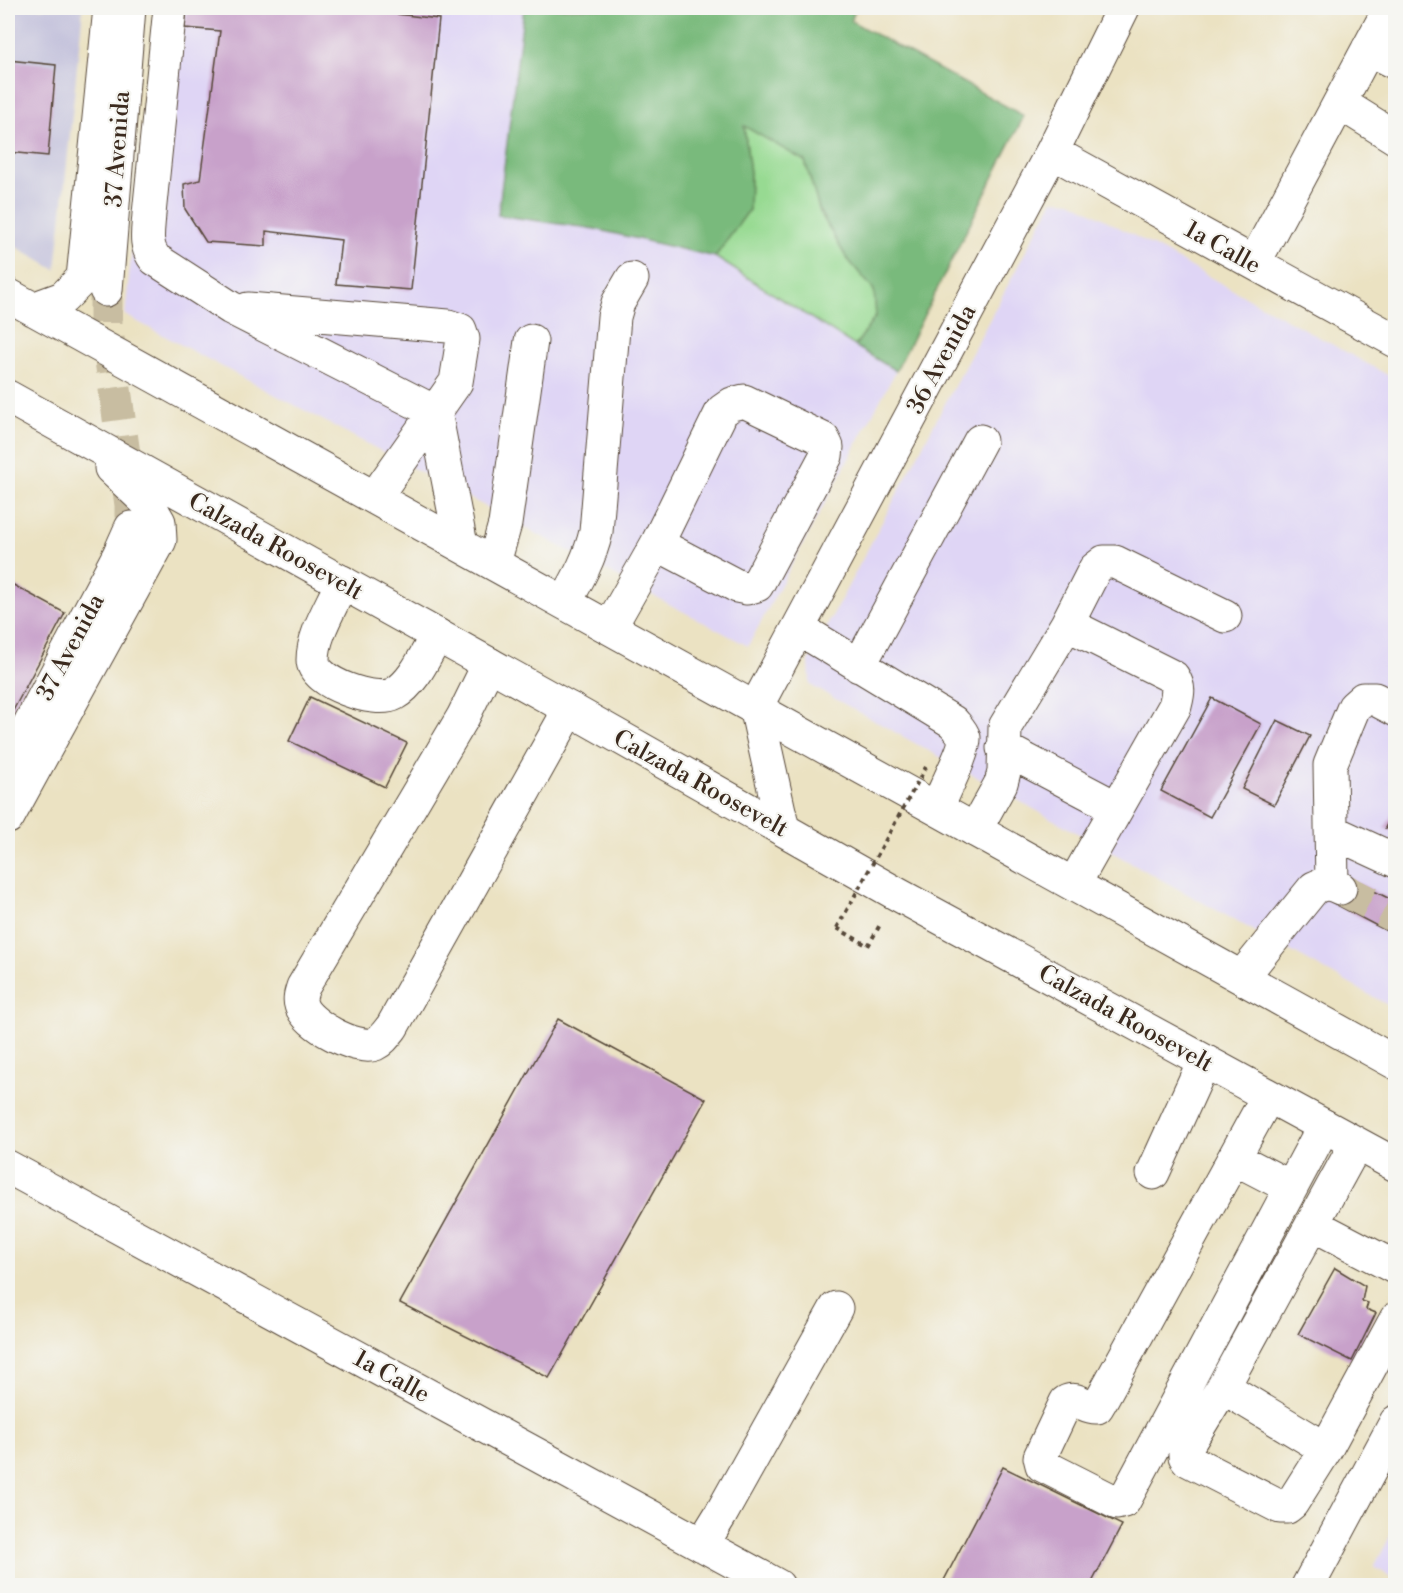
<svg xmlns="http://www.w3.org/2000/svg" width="1403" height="1593" font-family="'Libre Bodoni',serif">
<rect width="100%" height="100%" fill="#f6f6f2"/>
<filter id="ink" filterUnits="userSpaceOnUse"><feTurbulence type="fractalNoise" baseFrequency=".0167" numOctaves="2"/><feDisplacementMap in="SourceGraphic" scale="12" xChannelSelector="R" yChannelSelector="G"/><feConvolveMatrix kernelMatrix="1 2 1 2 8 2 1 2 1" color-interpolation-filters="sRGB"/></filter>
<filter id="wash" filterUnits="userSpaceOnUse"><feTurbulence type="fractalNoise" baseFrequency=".008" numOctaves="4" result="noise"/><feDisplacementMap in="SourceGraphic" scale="24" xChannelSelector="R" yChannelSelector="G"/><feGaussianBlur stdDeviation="1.35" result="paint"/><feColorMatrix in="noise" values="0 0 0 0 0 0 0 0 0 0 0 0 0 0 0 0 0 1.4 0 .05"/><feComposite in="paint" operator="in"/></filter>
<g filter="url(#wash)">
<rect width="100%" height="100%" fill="#ebe2c2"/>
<path fill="#dfd5f5" d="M157,8H524L498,215L595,229L715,257L896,371L748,646L125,315Z
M1053,200L1071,201L1395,379V1009L810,685L809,660Z
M1395,1527V1579L1374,1567Z"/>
<path fill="#c3c1db" d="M8,8H83L56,270L8,242Z"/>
<path fill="#97da92" stroke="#698258" stroke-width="1.5" d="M744,125L805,161L820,212L846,257L874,290L876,316L855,346L715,257L749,210L750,173Z"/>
<path fill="#79ba7c" stroke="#5a724d" stroke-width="1.5" d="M524,8H856L851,21L1024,116L896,371L855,346L876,316L874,290L846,257L820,212L805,161L744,126L750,173L749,210L715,257L595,229L498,215Z"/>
<g id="blocks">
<path fill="#c8a1ca" d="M187,8H345L439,19L411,290L336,284L341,240L266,231V246L206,242L185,209L184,184L200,180L220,31L185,28Z
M8,60L56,65L48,156L8,152Z
M8,582L65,613L8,720Z
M310,697L407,743L385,787L289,741Z
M1212,698L1261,724L1210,817L1161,791Z
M1277,720L1310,736L1274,805L1242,789Z
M1396,807V833L1385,828Z
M1346,877L1396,902V936L1333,903Z
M558,1019L706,1099L549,1378L400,1303Z
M1335,1268L1365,1286L1362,1301L1368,1303L1366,1309L1376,1313L1352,1361L1298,1334Z
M1003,1467L1122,1525L1090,1586H941Z"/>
</g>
</g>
<g filter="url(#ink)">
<use href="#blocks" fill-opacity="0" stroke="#554637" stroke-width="1.5"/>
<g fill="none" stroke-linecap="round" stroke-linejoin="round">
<path stroke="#c8bda1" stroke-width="33" stroke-dasharray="33 16" stroke-linecap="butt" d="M106,290V324L131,505V528
M1340,888L1396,917"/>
<defs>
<path id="minor" d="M170,8L149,214C148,231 144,245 155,259L231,308L435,412L375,497
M1368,49L1396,63
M1340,103L1396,138
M1052,152L1396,341
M1254,263L1390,8
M106,290L129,8
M248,309L448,326L460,330L463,339L456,382L435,412L461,545
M494,563L505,524L531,341
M342,582C332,606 313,634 313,660C313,683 376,704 394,694C414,683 426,654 437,635
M565,602C578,579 590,558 596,532L614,317L618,303L632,279
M1067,624L1095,569L1104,562H1115L1225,616
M610,627L657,544L722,411L732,404L744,401L823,439L827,447L826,456L757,585L747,588L737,586L657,544
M798,628L953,722C957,727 962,731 964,738C966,749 942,795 937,808
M489,664L463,717L303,987C301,993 299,999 301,1005C306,1024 357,1051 375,1044C382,1041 387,1033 392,1027L570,709
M859,666L980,441
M756,707L1052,152L1123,8
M1003,748L1117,808
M8,765L119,555L131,528
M975,830L1001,783L1004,772L1005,727L1067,624L1173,677C1180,688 1178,694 1175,706L1074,884
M1331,831L1396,861
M1332,884L1330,765L1354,707L1363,699H1375L1396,710
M1242,977L1314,888C1324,883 1330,883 1340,888
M1356,1144L1223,1387L1185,1449V1456L1188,1460L1280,1507H1287L1292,1503L1326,1449L1396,1319
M1234,1158L1268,1096
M8,1167L778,1586
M1153,1173L1204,1061
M1290,1187L1234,1158L1100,1402L1097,1407C1085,1408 1077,1396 1066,1402L1040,1457L1042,1465L1117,1503L1124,1501L1324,1126
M1312,1224L1396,1268
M1223,1387L1326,1449
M702,1545L721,1514L836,1308
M1308,1586L1396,1422"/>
<path id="highway" d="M8,295L1396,1063
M33,309L63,298L83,278L110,8
M8,397L570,709L897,894L1396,1165
M756,707L783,829
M8,817L160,540L159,522L148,503L111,468"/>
</defs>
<use href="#minor" stroke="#554637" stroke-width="35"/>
<use href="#highway" stroke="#554637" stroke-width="35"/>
<path stroke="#554637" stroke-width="4" stroke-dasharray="4.5 4.5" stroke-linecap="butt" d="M837,928L868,946L881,923"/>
<use href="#minor" stroke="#fff" stroke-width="33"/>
<use href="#highway" stroke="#fff" stroke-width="33"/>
<path stroke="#554637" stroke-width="4" stroke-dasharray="4.5 4.5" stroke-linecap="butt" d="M837,928L926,767"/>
</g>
</g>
<g text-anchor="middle" stroke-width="4.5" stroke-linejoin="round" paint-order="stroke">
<g font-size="24" fill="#3b2a1e" stroke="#f6f6f2">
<text transform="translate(117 149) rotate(-86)" y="8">37 Avenida</text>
<text transform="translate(1223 247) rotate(29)" y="8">1a Calle</text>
<text transform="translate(941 359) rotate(-62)" y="8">36 Avenida</text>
<text transform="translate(276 546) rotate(29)" y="8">Calzada Roosevelt</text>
<text transform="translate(70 647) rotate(-62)" y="8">37 Avenida</text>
<text transform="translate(701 783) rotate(29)" y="8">Calzada Roosevelt</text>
<text transform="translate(1126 1018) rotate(29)" y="8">Calzada Roosevelt</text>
<text transform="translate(392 1376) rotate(29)" y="8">1a Calle</text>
</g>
</g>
<rect width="1403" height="1593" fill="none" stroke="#f6f6f2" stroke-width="30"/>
</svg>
